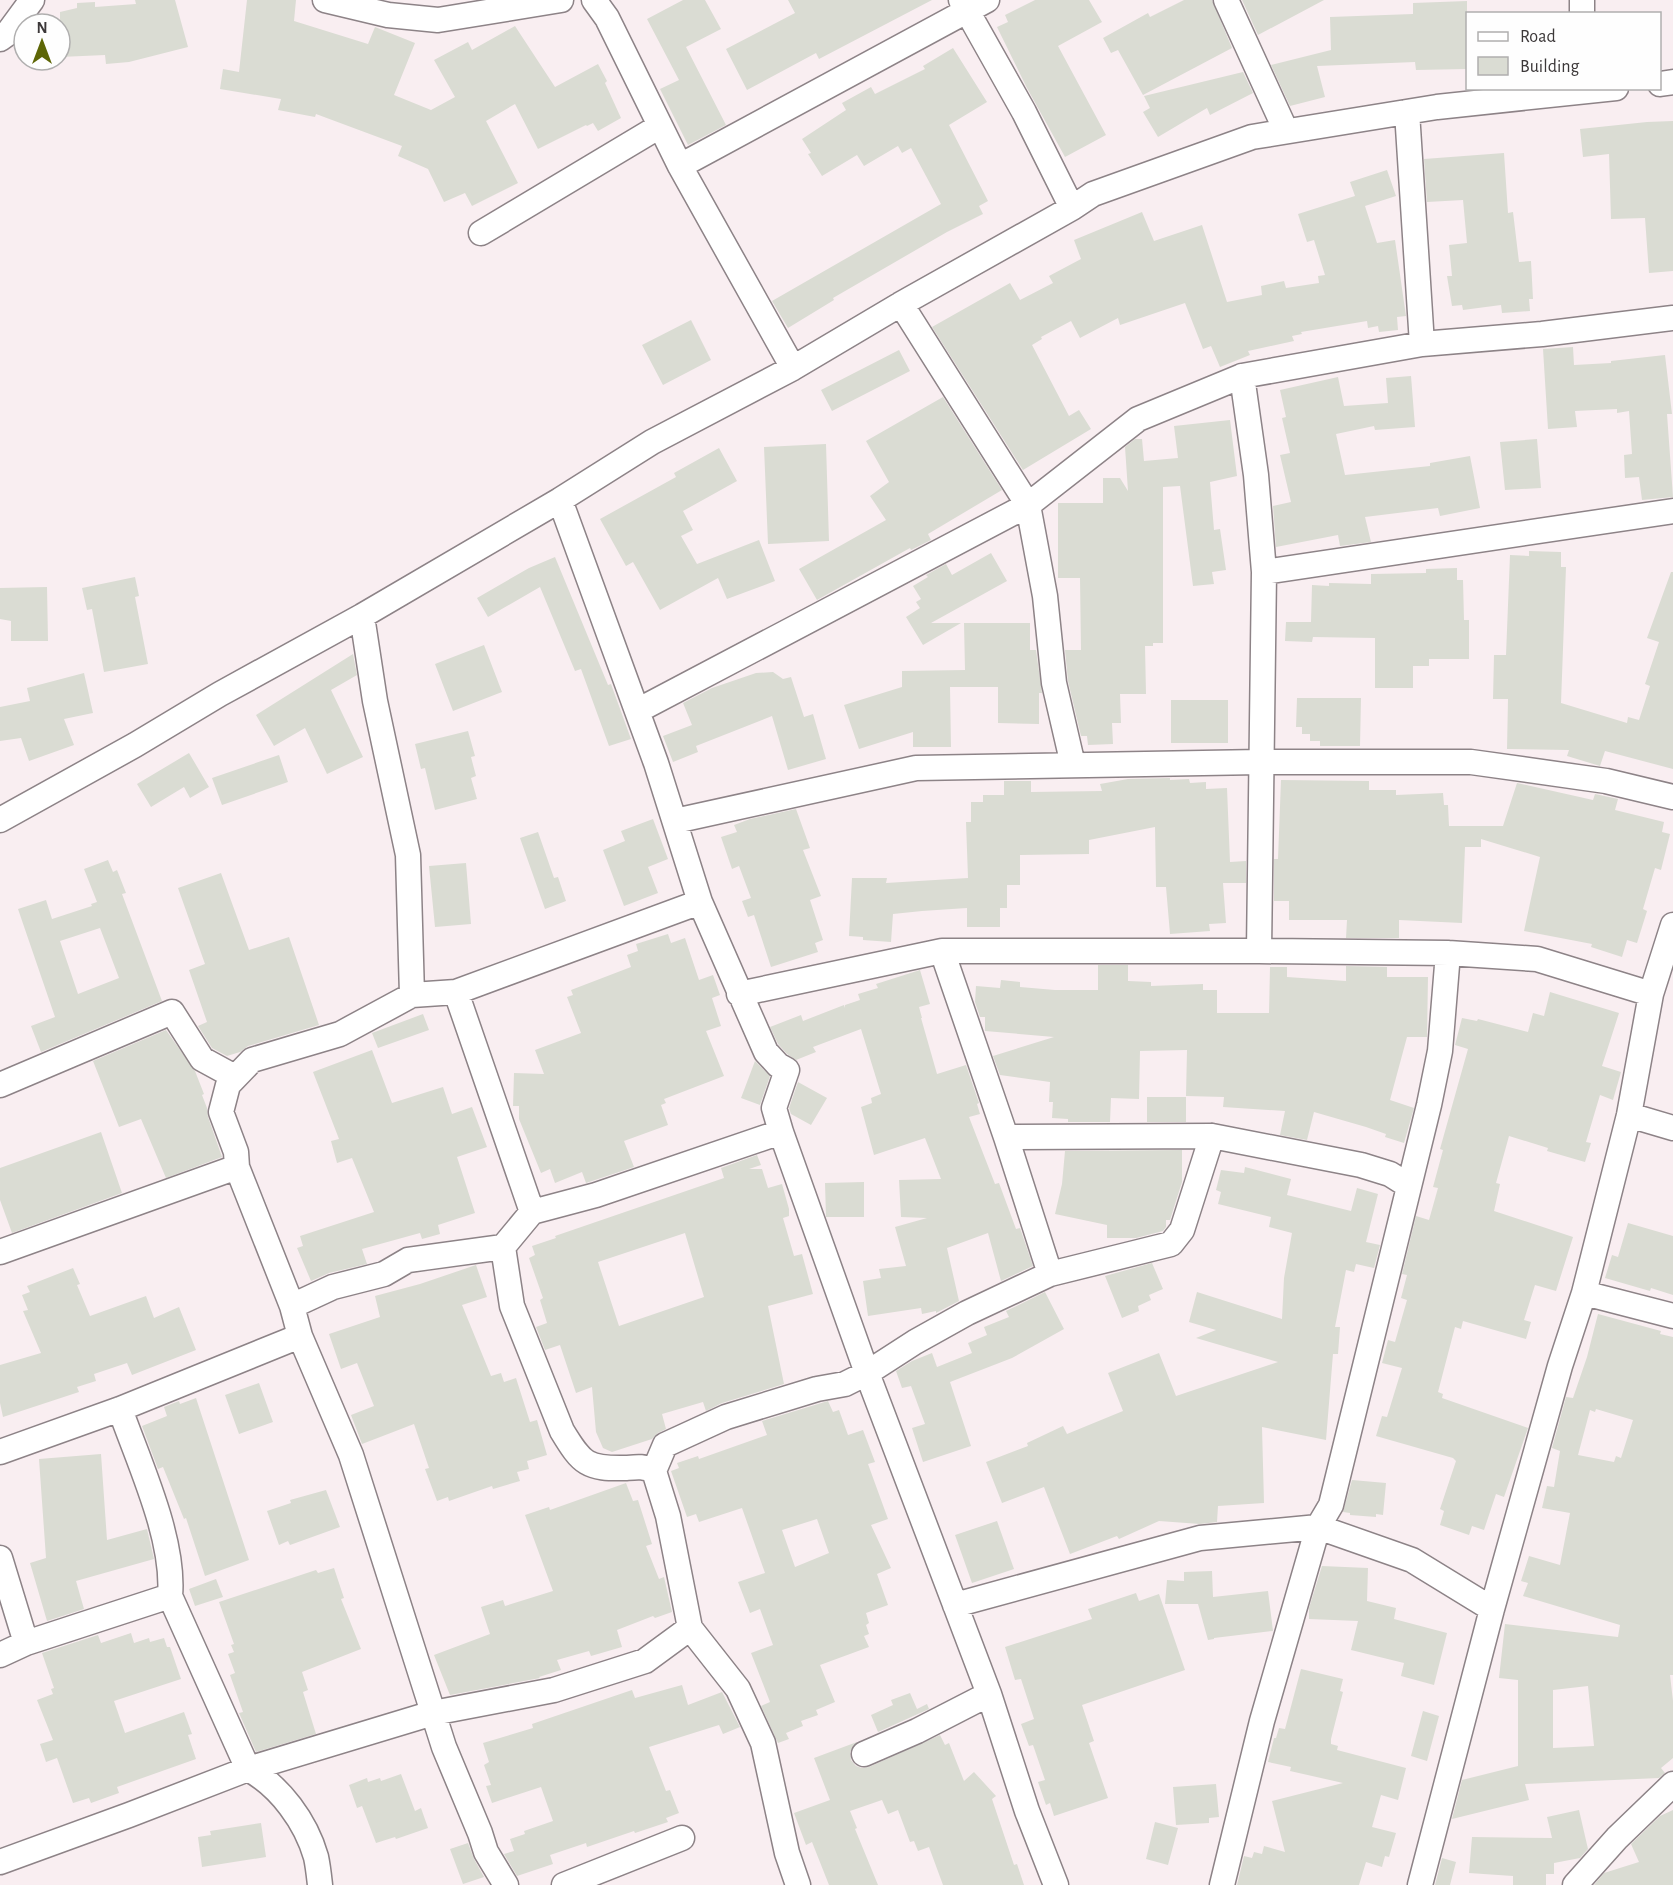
<svg xmlns="http://www.w3.org/2000/svg" width="1673" height="1885" font-family="'Alegreya Sans',sans-serif">
<rect width="100%" height="100%" fill="#f9eef1"/>
<path fill="#dadcd3" fill-rule="evenodd" d="M135,0H175L188,47L129,62L106,64L105,55L60,57V12L77,8V3L95,2V7L136,4Z
M247,0H296L294,21L368,44L375,27L415,43L394,95L431,110L455,97L434,60L468,42L472,50L515,26L555,87L598,64L607,81L605,83L621,118L598,131L593,123L587,126L586,125L538,149L515,104L486,121L518,183L472,206L465,193L444,202L428,169L398,156L402,146L316,114L315,117L278,110L281,99L220,89L223,69L239,72Z
M683,0H705L721,29L686,47L726,125L688,145L660,89L679,80L647,19Z
M788,0H932L819,59L816,53L747,90L726,49L795,13Z
M1035,0H1089L1102,22L1058,46L1106,135L1065,157L1027,88L997,27L1008,22L1005,15Z
M1184,0H1212L1232,48L1143,95L1118,50L1111,53L1103,38L1148,13L1150,17Z
M1242,0H1324L1258,35Z
M1467,1V69L1416,70L1415,62L1317,66L1325,97L1290,106L1271,65L1331,50L1330,17L1413,14V3Z
M953,48L987,102L949,125L988,201L979,206L983,214L947,232L833,298L834,300L788,328L772,301L941,204L911,148L902,153L898,146L864,166L857,155L822,176L808,154L811,153L802,139L846,110L842,103L871,87L875,94L925,69L923,66Z
M1243,72L1253,93L1210,115L1207,108L1158,137L1143,112L1150,108L1144,96Z
M1673,121V271L1649,273L1645,218L1611,219L1609,154L1583,157L1580,129L1647,122Z
M1504,153L1508,213L1513,212L1519,262L1531,261L1533,299H1529L1530,311L1502,313L1501,305L1463,310L1462,305L1452,306L1447,276H1452L1449,245L1467,243L1463,200L1427,202L1424,159Z
M1387,170L1396,196L1365,206L1377,243L1395,240L1406,316L1397,317L1398,330L1379,332L1378,326L1368,328L1367,321L1301,332L1302,334L1292,336L1294,341L1248,351L1250,355L1220,367L1211,346L1203,349L1185,303L1120,325L1118,318L1080,338L1071,321L1041,337L1042,339L1032,345L1069,416L1079,410L1091,429L1023,470L932,327L1010,283L1020,300L1053,283L1049,276L1081,259L1074,240L1142,212L1154,241L1202,225L1227,302L1262,295L1261,286L1284,281L1286,288L1319,283L1318,276L1325,275L1314,240L1307,242L1298,214L1355,196L1350,182Z
M691,320L711,360L663,385L642,345Z
M1573,347L1574,365L1611,363V361L1665,355L1672,414H1667L1673,497L1642,500L1639,477L1625,478L1624,455L1632,454L1629,411L1617,413V409L1575,411L1577,427L1548,429L1543,349Z
M899,350L910,371L832,411L821,390Z
M1411,376L1415,427L1375,430L1374,426L1336,434L1345,475L1430,466V463L1470,456L1480,508L1440,516L1438,508L1365,517L1371,542L1340,546L1338,535L1276,547L1273,506L1291,502L1280,455L1290,453L1282,418L1286,417L1280,390L1338,377L1344,406L1388,403L1386,378Z
M943,397L1002,490L928,534L931,540L911,550L910,548L817,600L799,569L886,520L870,496L889,482L866,441Z
M1230,420L1237,476L1210,482L1214,530L1220,529L1226,570L1212,572L1214,584L1193,586L1180,486L1163,487V643H1153V646H1145L1146,694H1120L1121,723H1112L1113,744L1088,745L1087,736H1081L1068,681L1065,650H1081L1080,578H1058V503H1103V478H1120L1128,491L1125,447L1135,439H1142L1144,461L1178,458L1174,426Z
M1537,439L1541,488L1505,490L1500,442Z
M826,444L829,541L768,544L764,447Z
M719,448L737,481L683,511L693,530L681,536L697,564L759,540L775,581L727,599L718,578L660,610L633,562L626,566L600,519L676,477L674,473Z
M1529,551L1561,552V567H1566L1561,703L1627,723L1628,717L1639,720L1650,686L1645,684L1659,642L1647,638L1671,572H1673V769L1605,751L1600,766L1567,756L1569,750L1507,749L1508,699H1493L1494,655H1506L1510,555L1529,556Z
M991,553L1007,581L931,623H961L923,645L906,617L920,608L916,602L921,599L913,586L928,577L926,575L946,564L952,575Z
M555,557L608,685L611,684L631,739L609,746L581,669L575,671L540,587L488,617L477,598L529,568Z
M1457,568V580H1463L1464,620H1469V659H1429V666H1413V688H1375V638L1313,637L1312,642L1285,641L1286,622H1311L1312,585L1329,586V583L1371,584V574L1426,573V569Z
M135,577L139,596L135,597L148,664L104,672L92,609L87,610L82,588Z
M47,587L48,641H11V621L0,619V588Z
M964,623H1030V650H1036L1042,693H1039V724L998,723V687H950L951,747H913V732L859,749L844,705L902,687V671L965,670Z
M484,645L502,692L453,711L435,664Z
M353,654L357,675L331,690L363,757L327,774L305,728L274,746L256,715Z
M773,672L783,679L791,677L804,717L813,714L826,759L788,770L772,716L696,746L698,752L673,762L663,736L692,725L683,703L712,688L756,673Z
M84,673L93,713L64,719L74,745L29,761L21,738L0,741V707L30,701L27,688Z
M1297,698H1361L1360,746H1320V741H1310V734H1302V727H1296Z
M1171,700H1228V743H1171Z
M468,731L475,756L471,757L476,776L471,778L477,799L435,810L425,768L421,769L415,744Z
M189,753L209,787L190,798L184,787L151,807L137,784Z
M279,755L288,782L222,805L212,778Z
M1170,778V780L1189,779L1190,783L1206,782V789L1227,788L1230,862L1246,861V883H1223L1226,923L1209,924L1210,931L1170,934L1166,887H1156L1155,827L1089,840V854L1020,855V885H1007V908H1000V927H967V908L922,911L893,914L891,942L863,940V937L849,936L852,878H887L886,883L968,878L966,822H971V802H983V795H1004V781H1031V792L1102,791L1100,784L1128,779Z
M1281,780L1369,781V790H1396V795L1443,793L1444,805H1448L1449,826H1503L1517,783L1593,800L1595,794L1618,799L1615,810L1664,822L1662,832L1670,834L1661,870L1655,868L1643,909L1647,911L1637,943L1627,940L1622,957L1591,947L1592,944L1524,931L1540,857L1481,839V847H1465L1462,923L1399,920V938H1346L1347,920H1289V901H1274V859H1278Z
M796,809L810,848L803,850L821,896L810,900L823,940L815,943L818,952L771,967L754,915L748,917L742,901L751,898L739,866L732,869L721,837L737,832L734,825L750,819Z
M653,819L668,859L648,867L658,893L624,906L603,850L625,841L621,831Z
M538,832L554,878L558,877L566,901L545,909L520,838Z
M108,860L113,872L117,870L126,893L122,894L162,1001L41,1052L31,1026L55,1017L18,909L46,900L52,919L92,906L91,904L97,902L84,869ZM100,928L119,978L78,994L60,941Z
M466,863L471,924L435,927L429,866Z
M221,873L249,950L289,937L319,1025L248,1046L240,1052L227,1056L212,1048L198,1026L207,1022L189,970L205,964L178,888Z
M668,934L671,943L685,938L699,980L713,975L720,995L712,998L721,1026L706,1031L724,1076L664,1099L666,1103L661,1105L668,1125L624,1141L634,1167L586,1183L582,1172L555,1183L550,1169L541,1173L519,1119V1106H513L514,1073L544,1074L535,1050L581,1033L567,997L573,995L571,990L631,967L627,955L638,951L636,944Z
M1098,965H1128V981L1151,982V986L1203,984V990H1217V1013H1269L1270,967H1287V977L1346,981V966L1387,967V977H1428L1427,1037H1407L1390,1100L1414,1108L1404,1143L1385,1137L1386,1134L1366,1127L1314,1112L1307,1140L1280,1135L1285,1111L1223,1107L1224,1097L1186,1096L1187,1050L1140,1051L1139,1099L1111,1098L1110,1122H1068V1119L1052,1118L1053,1102H1049L1050,1082L1000,1075L993,1056L1054,1037L985,1031V1017H980L975,1002L976,986L1000,988L1001,980L1020,982V987L1055,990H1098Z
M920,970L930,1004L919,1007L922,1018H921L937,1074L966,1065L979,1103L977,1104L980,1114L969,1117L995,1184L999,1183L1016,1229L1020,1228L1033,1266L1001,1281L988,1233L947,1248L959,1301L936,1313V1311L922,1314L921,1308L868,1316L863,1281L881,1278L879,1269L906,1266L895,1227L927,1218L901,1217L899,1180L941,1179L925,1138L874,1155L861,1107L872,1103L871,1098L881,1094L861,1029L813,1047L816,1052L796,1060L787,1054L778,1044L770,1027L801,1015L803,1021L844,1005L845,1008V1005L860,1000L858,994L878,988L876,984Z
M1550,992L1619,1013L1602,1066L1621,1072L1613,1100L1600,1095L1586,1142L1591,1143L1585,1162L1547,1151L1548,1148L1509,1136L1496,1183L1500,1184L1494,1211L1573,1237L1556,1291L1535,1285L1524,1320L1531,1322L1526,1339L1463,1321L1461,1329L1455,1327L1438,1392L1443,1394L1442,1398L1528,1428L1504,1497L1496,1494L1484,1530L1472,1526L1469,1535L1440,1525L1444,1511L1440,1509L1456,1461L1453,1458L1376,1436L1382,1416L1387,1417L1402,1368L1382,1363L1388,1340L1395,1342L1407,1300L1401,1298L1407,1275L1402,1274L1416,1216L1429,1220L1438,1188L1433,1187L1443,1150L1440,1149L1468,1049L1455,1045L1462,1018L1477,1021L1478,1019L1528,1032L1533,1013L1544,1016Z
M423,1014L429,1030L378,1048L372,1033Z
M166,1030L195,1071L204,1094L202,1095L207,1108L208,1117L222,1157L166,1178L141,1119L119,1127L93,1061Z
M372,1050L392,1103L443,1087L452,1114L472,1107L487,1147L457,1157L475,1213L438,1225L440,1234L422,1239L420,1233L362,1249L367,1264L329,1273L311,1281L297,1248L303,1246L300,1236L374,1212L352,1158L337,1163L331,1141L339,1139L313,1072Z
M755,1061L770,1076L760,1105L741,1098Z
M798,1082L827,1098L811,1125L791,1114L789,1108Z
M1147,1097H1186V1122H1147Z
M101,1132L122,1193L12,1233L0,1200V1168Z
M1182,1150V1182L1170,1220H1166V1227L1163,1231L1136,1238H1107V1225L1055,1214L1062,1184L1065,1151Z
M757,1155L761,1165L749,1169H762L768,1188L782,1184L789,1209V1216L783,1218L794,1256L802,1254L813,1294L768,1306L784,1384L722,1403L706,1411L703,1402L662,1414L666,1429L658,1433L652,1439L612,1452L603,1448L596,1432L592,1387L576,1393L560,1345L545,1350L536,1327L547,1323L540,1300L543,1298L529,1258L535,1255L532,1246L556,1238L555,1236L724,1178L721,1168ZM685,1233L704,1297L619,1326L598,1262Z
M1245,1167L1291,1179L1287,1195L1351,1211L1357,1188L1378,1194L1366,1242L1380,1245L1374,1268L1356,1264L1354,1272L1346,1270L1335,1327H1340L1338,1354H1333L1326,1440L1262,1427L1264,1503L1218,1506L1217,1522L1200,1524L1159,1521L1119,1539L1117,1536L1070,1554L1044,1487L1002,1503L986,1462L1028,1446L1027,1443L1063,1426L1067,1434L1123,1411L1108,1373L1159,1353L1176,1396L1278,1362L1196,1338L1216,1330L1189,1322L1197,1292L1282,1319L1284,1278L1292,1233L1269,1227L1271,1217L1218,1204L1221,1192L1216,1190L1221,1170L1244,1173Z
M864,1182V1217H826L825,1183Z
M1628,1223L1673,1236V1295L1651,1288L1650,1291L1605,1278L1612,1255L1618,1257Z
M1152,1263L1163,1289L1149,1295L1151,1300L1138,1306L1139,1311L1122,1318L1105,1276Z
M476,1265L487,1297L462,1305L491,1376L501,1373L504,1382L516,1378L530,1422L537,1420L547,1455L527,1461L529,1469L517,1472L520,1481L493,1489L492,1486L449,1501L448,1497L437,1501L425,1469L429,1468L414,1424L362,1444L351,1415L374,1406L357,1363L341,1369L329,1334L380,1317L375,1296L420,1284Z
M73,1268L80,1284L77,1285L90,1316L146,1296L154,1318L179,1307L196,1350L132,1375L127,1363L94,1374L96,1381L77,1387L79,1392L3,1417L0,1403V1365L41,1353L23,1311L28,1310L22,1295L30,1292L27,1286Z
M1045,1292L1064,1329L1012,1358L950,1382L971,1446L923,1462L912,1428L925,1424L911,1386L902,1388L896,1371L912,1361L932,1353L937,1367L972,1353L968,1343L987,1335L984,1327L1009,1317L1006,1311Z
M1598,1314L1661,1331L1660,1334L1673,1337V1675H1670L1673,1701V1758L1661,1768L1665,1773L1659,1778L1525,1784L1529,1800L1452,1819L1462,1780L1518,1766V1680L1499,1678L1505,1624L1618,1637L1620,1625L1523,1596L1528,1583L1521,1581L1529,1556L1560,1565L1570,1513L1542,1508L1547,1486L1554,1487L1560,1451L1552,1448L1566,1397L1573,1398L1587,1357ZM1596,1409L1633,1420L1621,1458L1616,1456L1614,1462L1578,1455L1590,1410L1595,1412ZM1588,1686L1594,1746L1553,1748V1690Z
M259,1383L273,1422L239,1434L225,1395Z
M196,1398L249,1560L205,1576L186,1518L184,1519L163,1467L158,1469L142,1426L167,1416L164,1407L179,1401L180,1404Z
M828,1401L833,1412L839,1410L848,1435L863,1430L875,1462L868,1464L888,1519L871,1525L891,1568L877,1574L888,1605L866,1613L869,1623L866,1625L869,1634L864,1636L869,1647L820,1665L835,1702L816,1710L818,1715L801,1721L803,1726L786,1733L789,1739L778,1743L761,1706L770,1702L751,1653L773,1645L760,1609L750,1613L738,1582L765,1573L742,1508L699,1522L696,1514L687,1517L671,1471L679,1468L677,1463L698,1456L699,1459L767,1435L762,1421ZM817,1519L829,1553L795,1567L782,1530Z
M101,1454L107,1540L147,1529L154,1559L76,1581L84,1609L47,1621L30,1563L46,1558L39,1459Z
M1352,1480L1386,1483L1383,1515L1376,1514V1517L1350,1515V1513L1343,1512Z
M626,1483L633,1501L638,1500L652,1544L646,1546L659,1579L664,1577L672,1612L655,1618L653,1616L617,1630L622,1647L591,1656L589,1651L557,1660L561,1670L539,1677L540,1678L450,1695L434,1655L490,1634L481,1607L503,1600L505,1606L553,1591L525,1515L549,1507L550,1510Z
M326,1490L340,1527L290,1545L288,1541L279,1545L267,1511L291,1503L290,1500Z
M997,1521L1014,1569L972,1583L955,1535Z
M1322,1566L1368,1568L1367,1601L1396,1608L1394,1619L1447,1633L1434,1685L1401,1676L1404,1663L1351,1650L1358,1621L1309,1619V1608Z
M334,1568L344,1598L341,1599L361,1649L302,1672L308,1690L303,1692L316,1734L256,1752L239,1713L243,1712L230,1675L235,1673L228,1654L234,1652L231,1645L234,1644L219,1602L316,1570L318,1573Z
M1212,1571L1213,1597L1268,1591L1273,1631L1214,1638V1639L1208,1640L1198,1604H1165L1167,1580L1184,1581V1572Z
M216,1579L223,1597L195,1606L189,1589Z
M1136,1593L1139,1601L1159,1594L1185,1670L1082,1705L1094,1741L1089,1743L1108,1798L1054,1816L1050,1803L1046,1805L1038,1782L1045,1780L1033,1745L1029,1746L1021,1724L1034,1719L1021,1679L1015,1680L1005,1647L1092,1619L1088,1609Z
M131,1633L134,1643L149,1638L150,1642L164,1638L167,1647H170L181,1679L114,1701L125,1733L184,1712L192,1734L188,1735L196,1759L117,1787L119,1793L91,1803L89,1798L73,1803L57,1758L46,1762L40,1744L53,1740L37,1700L53,1694L51,1689L54,1688L42,1653L98,1635L101,1643Z
M1301,1669L1343,1679L1340,1691L1343,1692L1331,1739V1744L1338,1746L1337,1750L1406,1768L1398,1800L1381,1795L1372,1827L1396,1833L1389,1857L1385,1856L1382,1867L1366,1862L1359,1885H1237L1244,1856L1252,1858L1254,1852L1262,1854L1264,1846L1285,1852L1272,1801L1343,1783L1290,1771L1291,1767L1268,1762L1274,1738H1276L1279,1728L1285,1729Z
M682,1685L688,1705L722,1692L740,1727L723,1734L719,1725L649,1747L666,1791L670,1790L679,1813L666,1818L668,1822L635,1833L634,1831L587,1847L586,1843L550,1855L553,1864L517,1876L504,1854L514,1851L510,1839L525,1834L524,1831L553,1821L541,1787L492,1803L486,1786L491,1785L484,1765L489,1762L483,1743L533,1728L532,1724L632,1690L635,1698Z
M910,1693L917,1709L927,1704L929,1709L878,1732L871,1715L893,1705L891,1700Z
M1423,1711L1439,1716L1427,1761L1411,1756Z
M940,1735L945,1745L949,1743L964,1781L974,1772L996,1796L992,1799L1014,1865L1017,1864L1024,1885H943L929,1847L918,1851L914,1841L910,1842L898,1810L888,1814L882,1800L850,1811L857,1828L855,1829L878,1885H829L812,1842L806,1845L794,1813L830,1800L814,1758L857,1742L850,1752L851,1760L856,1766L862,1768L869,1767Z
M401,1774L415,1811L421,1808L428,1828L396,1839L395,1837L376,1843L362,1806L357,1808L349,1785L367,1778L368,1782L380,1778L381,1781Z
M1216,1784L1219,1817L1209,1818V1823L1176,1825L1173,1787Z
M1579,1810L1588,1849L1580,1858L1554,1863V1874H1546V1885H1513V1876L1469,1873L1472,1837L1552,1838L1547,1817Z
M1673,1810V1885H1594L1604,1873L1639,1862L1631,1844L1660,1816Z
M1155,1822L1178,1828L1168,1865L1146,1859Z
M261,1823L266,1857L202,1867L198,1837L211,1835L210,1831Z
M468,1843L474,1859L484,1877L463,1884L450,1849Z
M1442,1858L1456,1862L1450,1885H1435Z"/>
<g fill="none" stroke-linecap="round" stroke-linejoin="round">
<defs>
<path id="minor" d="M325,0L388,15L438,20L561,0
M594,0L607,18L680,166L793,368
M961,0L1024,112L1072,208
M1226,0L1286,131
M1582,0V14
M0,39L7,34L32,0
M1660,84L1673,82
M1407,112L1422,344
M680,166L987,0
M481,233L660,126
M901,304L1028,505L1045,596L1054,683L1073,765
M1242,376L1256,475L1264,572L1259,951
M560,500L656,763L700,902L766,1052L778,1065L787,1070L774,1108L781,1132L867,1373L989,1694L1027,1811L1056,1885
M1264,572L1673,511
M637,711L1028,505L1138,419L1242,376L1422,344L1542,334L1673,318
M0,820L135,745L220,694L362,616L560,500L652,442L793,368L901,304L1072,208L1093,194L1252,137L1437,107L1616,88
M675,821L916,768L1260,762H1471L1606,781L1673,797
M942,951L1006,1137L1050,1274
M456,992L700,902
M739,994L942,951H1259L1448,953L1537,959L1651,994
M412,995L340,1034L252,1060L228,1085L221,1112L236,1152L237,1167L292,1306L300,1336L351,1455L444,1747L480,1833L486,1852L506,1885
M0,1085L172,1012L202,1059L235,1077
M1629,1115L1673,1128
M1006,1137L1212,1136
M532,1212L596,1195L781,1132
M503,1247L512,1306L562,1431C582,1464 587,1469 626,1468C637,1467 644,1466 654,1471L668,1516L690,1628L738,1689L763,1743L787,1853L798,1885
M0,1252L237,1167
M1584,1293L1673,1316
M292,1306L333,1287L384,1274L408,1260L503,1247L532,1212L456,992L412,995L408,855L375,701L362,616
M0,1452L120,1409L300,1336
M654,1471L665,1445L726,1417L817,1389L845,1384L867,1373L915,1342L967,1313L1050,1274L1171,1244L1182,1230L1212,1136L1361,1165L1390,1174L1409,1186
M0,1558L26,1643
M170,1596L248,1769C280,1786 306,1822 316,1857C318,1866 319,1876 320,1885
M955,1605L1200,1538L1318,1527L1412,1560L1492,1609
M0,1655L26,1643L170,1596C175,1539 139,1463 120,1409
M864,1754L917,1731L989,1694
M0,1862L129,1815L248,1769L433,1713L554,1690L645,1661L690,1628
M564,1885L682,1838
M1222,1885L1262,1721L1318,1527L1331,1505L1429,1105L1440,1051L1448,953
M1420,1885L1492,1609L1560,1366L1584,1293L1629,1115L1651,994L1673,925
M1575,1885L1617,1838L1673,1784"/>
</defs>
<use href="#minor" stroke="#8d8387" stroke-width="27"/>
<use href="#minor" stroke="#fff" stroke-width="24"/>
</g>
<rect x="1466" y="12" width="195" height="78" fill="#fefefe" stroke="#b0afaf" stroke-width="1.5"/>
<rect x="1478" y="32" width="30" height="9" fill="#ffffff" stroke="#b0afaf" stroke-width="1.5"/>
<text x="1520" y="42" font-size="18" fill="#3c3839">Road</text>
<rect x="1478" y="57" width="30" height="18" fill="#dadcd3" stroke="#b0afaf" stroke-width="1.5"/>
<text x="1520" y="72" font-size="18" fill="#3c3839">Building</text>
<g transform="translate(42 42)"><circle r="28" fill="#fefefe" stroke="#b0afaf" stroke-width="1.5"/>
<path d="M0-4.5L10 22L0 15L-10 22Z" fill="#5d6606"/>
<text y="-9" font-size="16" font-weight="bold" text-anchor="middle" fill="#3c3839">N</text>
</g>
</svg>
